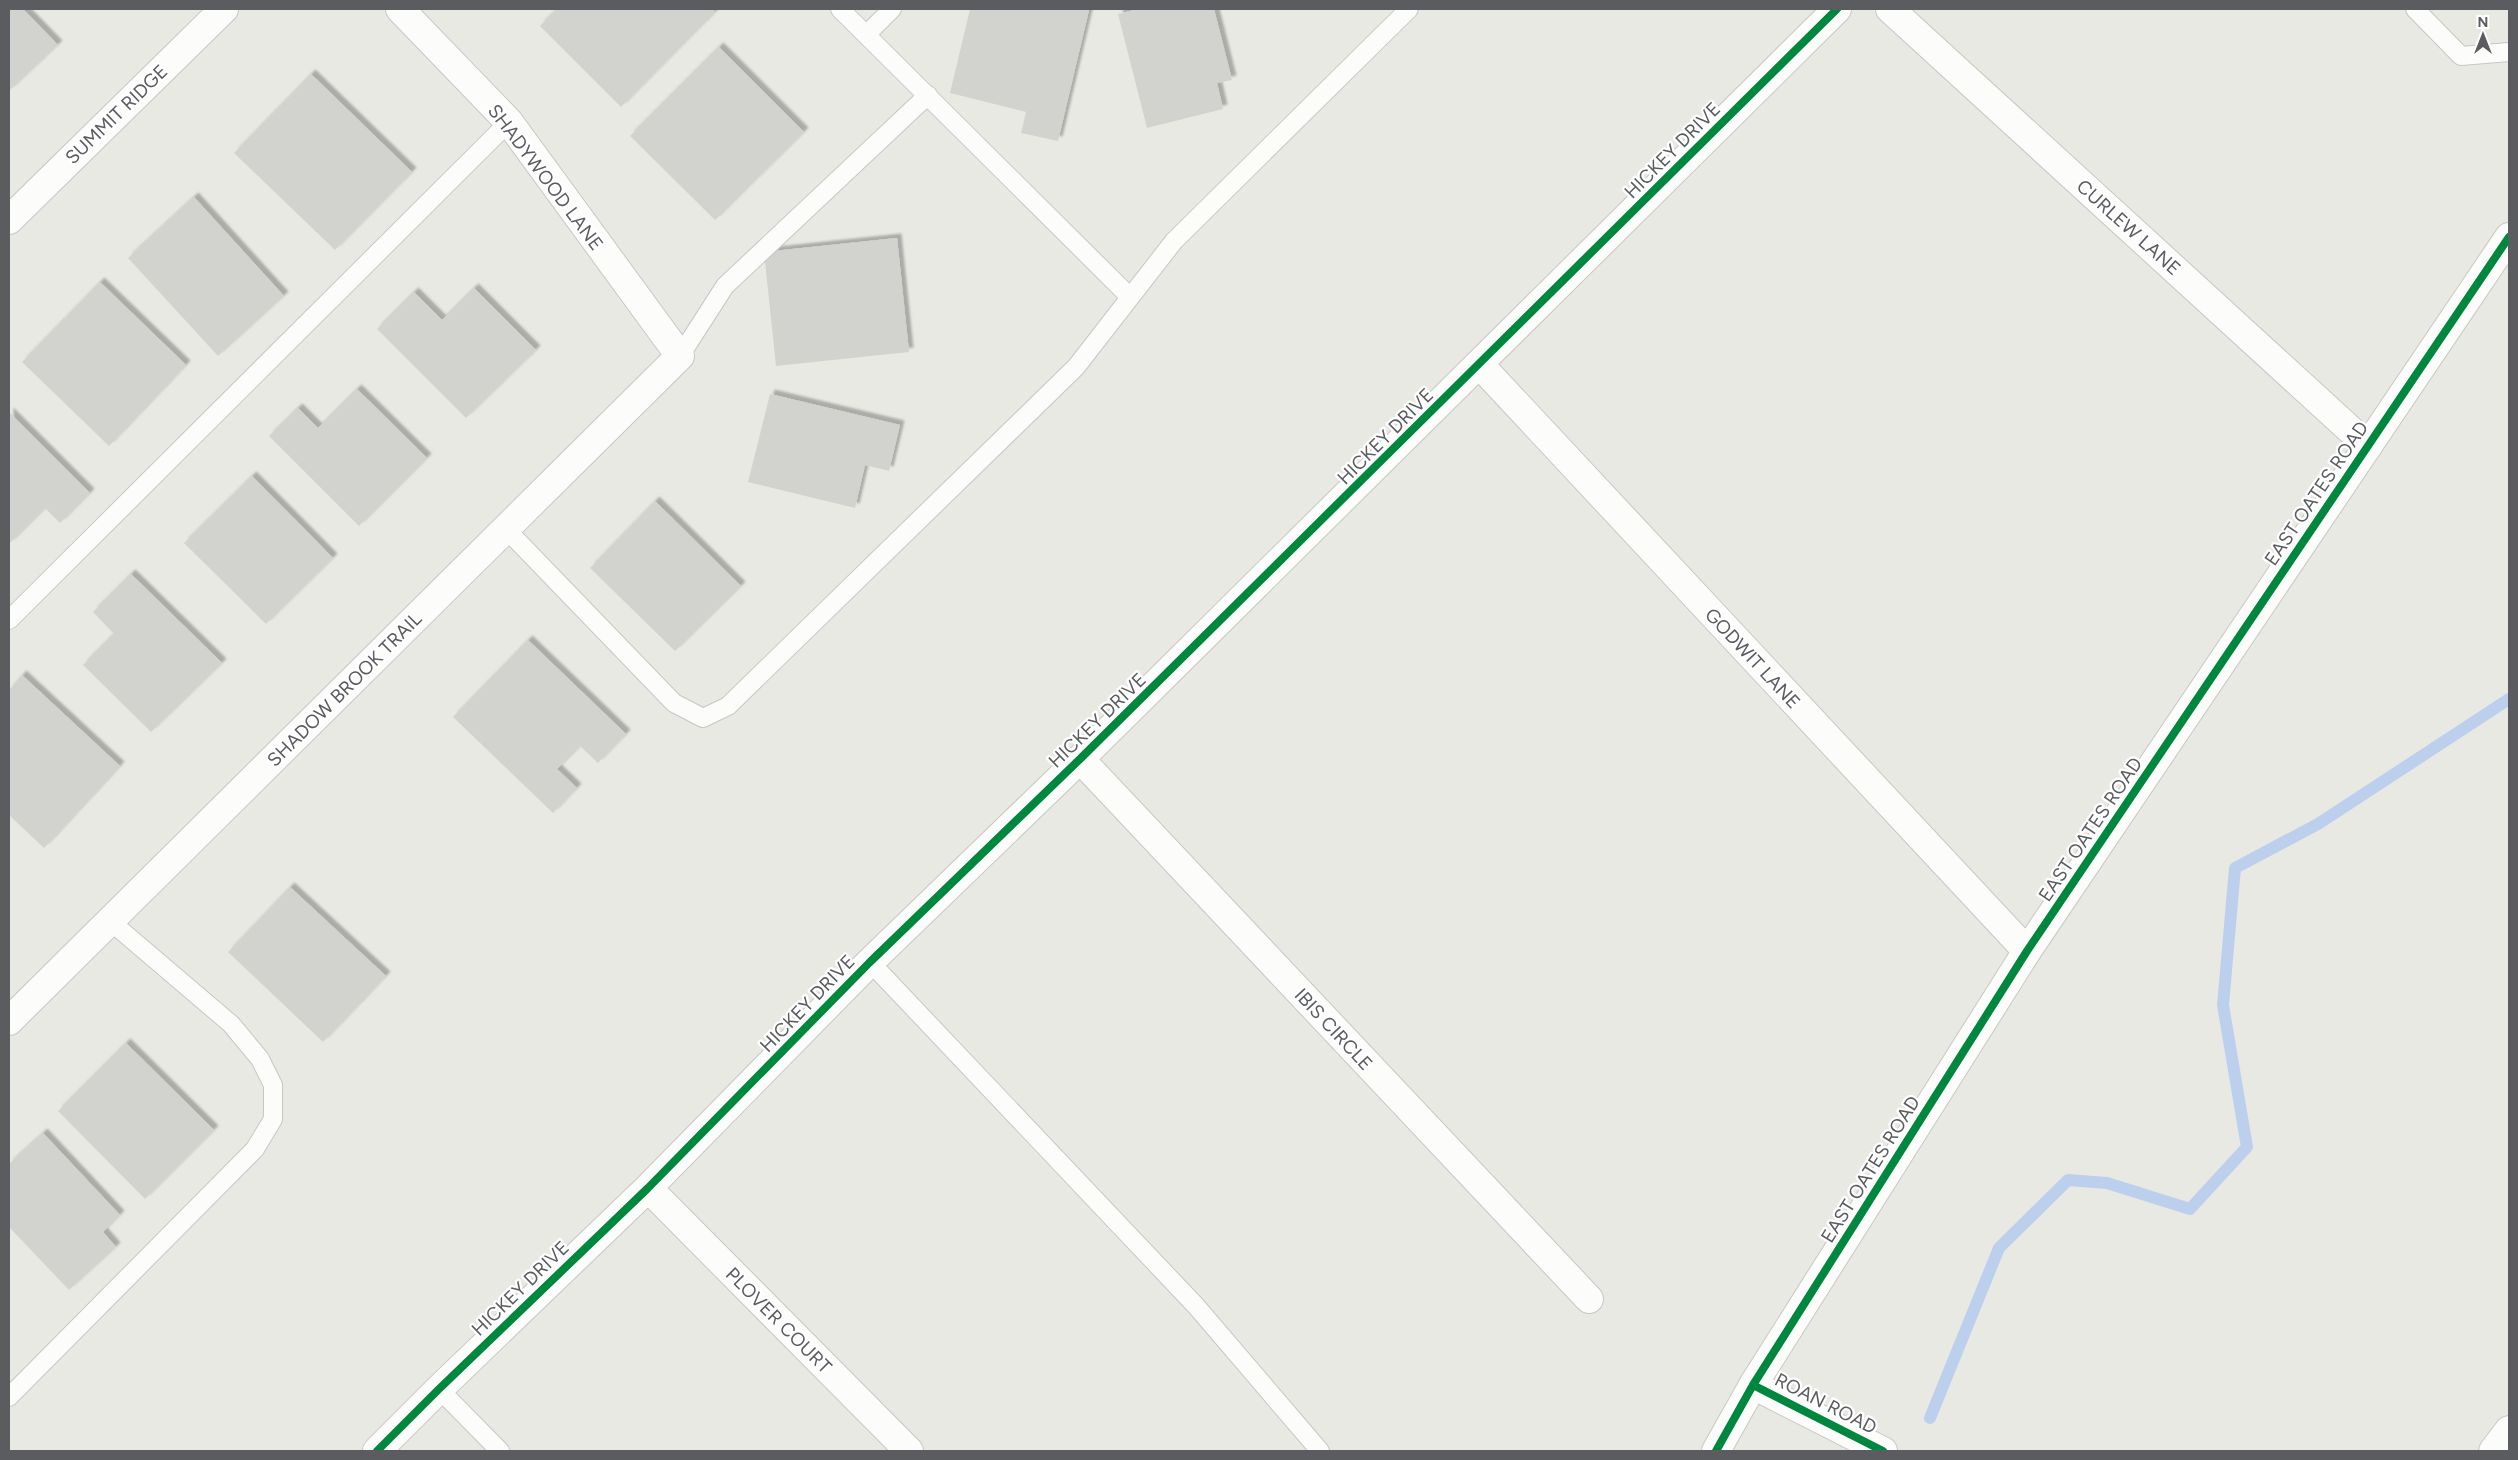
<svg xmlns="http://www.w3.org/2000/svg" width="2518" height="1460" font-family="Figtree,sans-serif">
<defs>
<filter id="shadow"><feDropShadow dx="4.5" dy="-4.5" stdDeviation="1" flood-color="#0004"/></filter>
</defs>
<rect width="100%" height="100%" fill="#e9e9e4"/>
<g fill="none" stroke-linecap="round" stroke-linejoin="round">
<path stroke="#bcd0ee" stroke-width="12" d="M1930,1418L1999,1248L2068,1180L2107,1183L2190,1209L2247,1147L2223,1005L2235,868L2318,824L2509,699"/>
</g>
<path fill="#d2d2cf" filter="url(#shadow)" d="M9,9H23L58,45L9,91Z
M557,9H712L715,12L621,107L540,26Z
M970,9L1089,10L1058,141L1021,133L1026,112L950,93Z
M1138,9H1214L1232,80L1217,83L1223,109L1147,128L1118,14Z
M719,47L804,132L715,220L630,136Z
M311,74L412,172L335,250L234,153Z
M194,197L284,296L218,356L128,258Z
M897,238L909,352L776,366L764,252Z
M100,282L186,365L109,446L22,362Z
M474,288L536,350L466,418L377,329L414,292L442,320Z
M357,389L427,458L359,526L269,436L298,408L318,428Z
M770,394L900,425L889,471L865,465L855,508L748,482Z
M9,412L90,493L60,523L45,508L9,544Z
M252,476L333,558L266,624L184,543Z
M655,501L741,586L675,651L590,568Z
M131,574L222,663L151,732L83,665L114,634L93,612Z
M528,640L626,734L598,763L580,746L557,769L577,788L553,813L453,717Z
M22,675L120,766L44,848L9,815V690Z
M290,887L386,976L323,1042L228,952Z
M126,1043L214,1130L145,1199L58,1111Z
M43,1133L120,1215L103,1232L116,1247L69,1290L9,1227V1164Z"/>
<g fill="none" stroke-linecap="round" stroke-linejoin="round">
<defs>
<path id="lane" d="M840,9L1129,296
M2415,9L2461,56L2509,52
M866,35L892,9
M680,356L725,286L928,95
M506,529L674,703L703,718L728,706L1076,367L1174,241L1409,9
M9,620L509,122
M870,962L1196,1306L1320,1451
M439,1389L500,1451
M9,1397L255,1149L273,1119V1085L260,1059L231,1024L110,921"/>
<path id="street" d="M1890,9L2368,446
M9,220L224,9
M1480,365L2027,951
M1080,759L1589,1299
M9,1021L680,356L509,122L400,9
M648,1188L909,1451
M377,1451L439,1389L648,1188L870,962L1080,759L1837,9
M2493,1451L2509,1430"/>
<path id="secondary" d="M1753,1385L1883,1451
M1716,1451L1753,1385L2027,951L2509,237"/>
</defs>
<use href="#lane" stroke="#c6c7c6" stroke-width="20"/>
<use href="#street" stroke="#c6c7c6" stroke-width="30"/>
<use href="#secondary" stroke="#c7c7c6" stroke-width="30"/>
<use href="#lane" stroke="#fcfcfb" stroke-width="18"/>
<use href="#street" stroke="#fcfcfb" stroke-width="28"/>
<use href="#secondary" stroke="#fcfcfb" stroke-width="28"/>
<defs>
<path id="cycleway" d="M1753,1385L1883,1451
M377,1451L439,1389L648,1188L870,962L1080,759L1837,9
M1716,1451L1753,1385L2027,951L2509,237"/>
</defs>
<use href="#cycleway" stroke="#fff" stroke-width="11"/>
<use href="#cycleway" stroke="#00873e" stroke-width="8"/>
</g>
<g text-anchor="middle" stroke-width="4.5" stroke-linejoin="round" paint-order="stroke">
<g font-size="19" fill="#5a5c60" stroke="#fff">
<text transform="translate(116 114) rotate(-44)" y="7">SUMMIT RIDGE</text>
<text transform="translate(1672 150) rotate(-45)" y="7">HICKEY DRIVE</text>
<text transform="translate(546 177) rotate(53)" y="7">SHADYWOOD LANE</text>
<text transform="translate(2129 227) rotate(42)" y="7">CURLEW LANE</text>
<text transform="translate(1385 436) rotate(-45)" y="7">HICKEY DRIVE</text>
<text transform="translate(2316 493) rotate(-56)" y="7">EAST OATES ROAD</text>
<text transform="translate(1753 658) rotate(47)" y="7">GODWIT LANE</text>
<text transform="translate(344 689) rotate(-45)" y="7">SHADOW BROOK TRAIL</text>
<text transform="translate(1097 720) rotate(-44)" y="7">HICKEY DRIVE</text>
<text transform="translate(2090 829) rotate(-56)" y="7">EAST OATES ROAD</text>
<text transform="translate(807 1003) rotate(-46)" y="7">HICKEY DRIVE</text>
<text transform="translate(1334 1029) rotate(47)" y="7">IBIS CIRCLE</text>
<text transform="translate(1870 1169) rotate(-58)" y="7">EAST OATES ROAD</text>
<text transform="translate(520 1288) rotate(-44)" y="7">HICKEY DRIVE</text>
<text transform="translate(779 1320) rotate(45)" y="7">PLOVER COURT</text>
<text transform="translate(1826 1403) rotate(27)" y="7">ROAN ROAD</text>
</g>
</g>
<rect width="2518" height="1460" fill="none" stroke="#5a5c60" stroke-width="20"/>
<g transform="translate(2483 35)" stroke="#ffffff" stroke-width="4" paint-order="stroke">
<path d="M0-4L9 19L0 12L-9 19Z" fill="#5a5c60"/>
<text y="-8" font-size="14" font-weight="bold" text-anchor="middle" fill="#5a5c60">N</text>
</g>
</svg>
